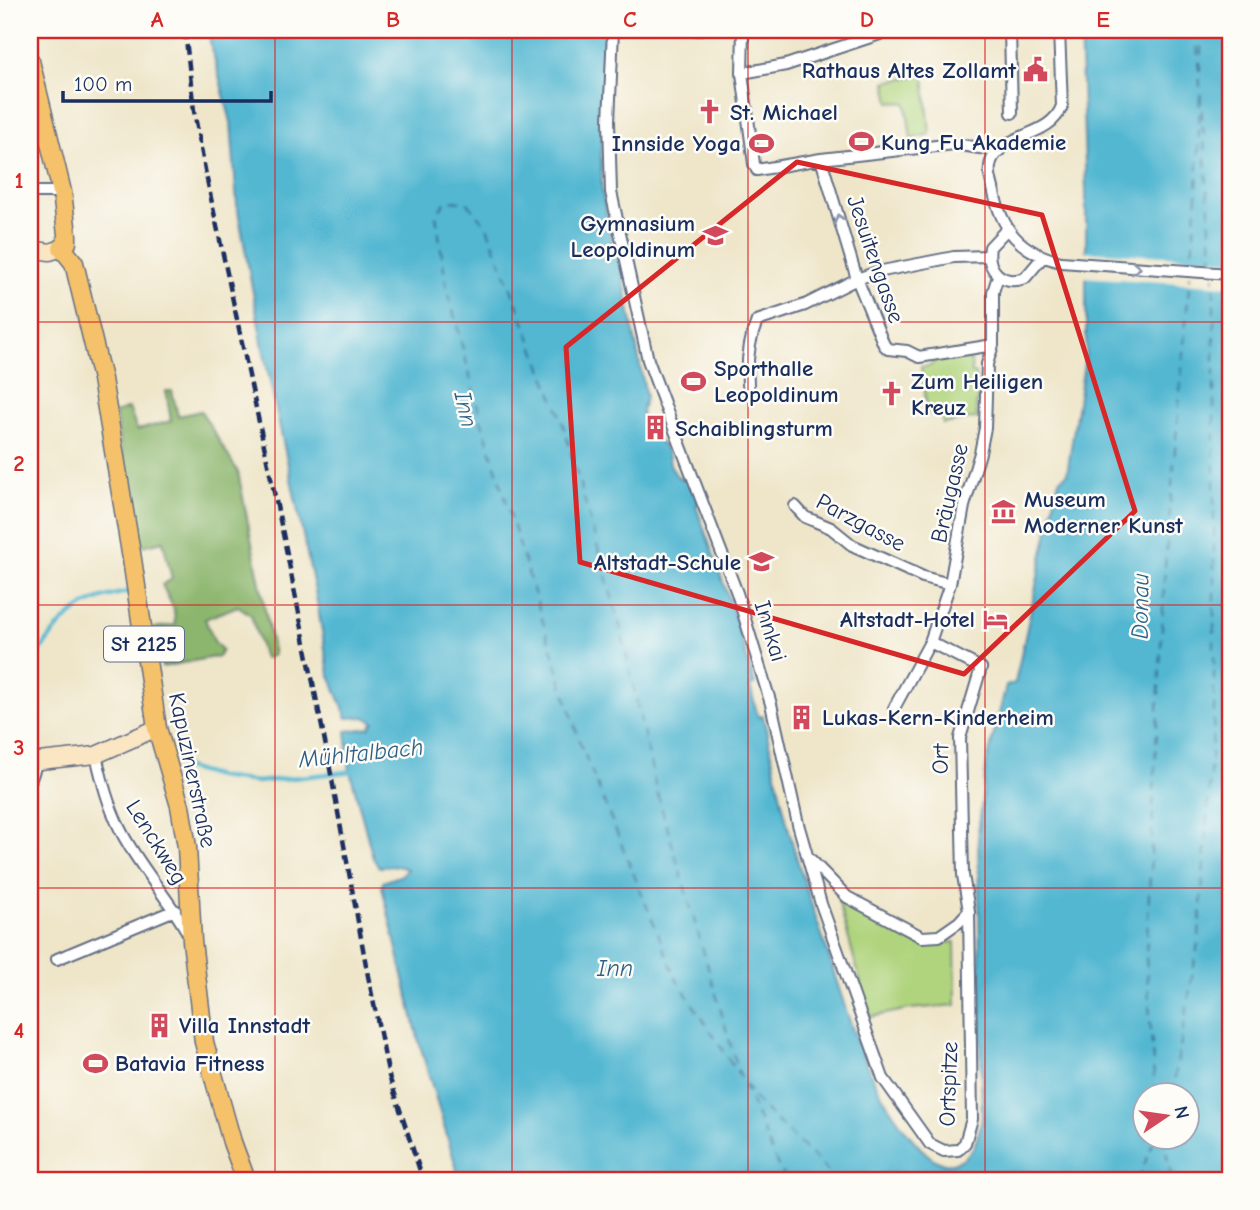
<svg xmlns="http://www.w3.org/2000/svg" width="1260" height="1210" font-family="'Comic Neue',sans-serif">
<rect width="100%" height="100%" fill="#fdfcf7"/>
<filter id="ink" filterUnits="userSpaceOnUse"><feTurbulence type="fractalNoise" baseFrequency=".0143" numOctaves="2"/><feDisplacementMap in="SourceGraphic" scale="14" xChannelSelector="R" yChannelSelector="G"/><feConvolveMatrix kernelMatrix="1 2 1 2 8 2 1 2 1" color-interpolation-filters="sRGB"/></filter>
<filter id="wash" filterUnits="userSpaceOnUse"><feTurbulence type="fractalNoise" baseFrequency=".00686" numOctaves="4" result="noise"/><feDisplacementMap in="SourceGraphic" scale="28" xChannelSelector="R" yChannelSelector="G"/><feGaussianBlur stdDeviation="1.57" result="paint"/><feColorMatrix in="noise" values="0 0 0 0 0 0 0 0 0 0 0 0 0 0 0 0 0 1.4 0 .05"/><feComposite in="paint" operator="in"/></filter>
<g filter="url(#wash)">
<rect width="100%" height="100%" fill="#efe6ca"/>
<path fill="#b0d47e" stroke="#66826e" stroke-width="2" d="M924,74L930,134L911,139L906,103L890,102L886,82Z
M965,356L971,362L972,373H975L978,402L976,404L977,418L943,424L940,413L928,414L921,367L930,366L934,361Z
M838,899L916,944L955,942L956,1005L910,1009L870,1017Z"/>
<path fill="#8cb66d" stroke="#547266" stroke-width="2" d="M166,391H172L178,416L201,411L238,472L274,655L264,659L251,615L238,606L205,619L214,641L222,650L219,656L162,667L154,628L175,625L174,609L162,585L172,579L163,541L138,547L115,413L129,408L137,430L171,421Z"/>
<path fill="#52b7d1" stroke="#367398" stroke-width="2" fill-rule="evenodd" d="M207,30H606L601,157L602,192L615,255H619L646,396C640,417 640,412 647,434L657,438L668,453L670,464L676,475L682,480L688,478L699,504L696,506L727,593L755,684L750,686L758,717L763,716C772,754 779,793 789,830C799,870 813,909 826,947C849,1019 865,1086 917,1144C926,1154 938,1166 952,1163C975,1158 978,1137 982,1118L978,833L987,761L1006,686L1015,683L1059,480L1067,474L1086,351V191L1080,30H1230V1180H460L419,1042L382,887L383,882L402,875L407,869L398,866L379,867L373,858L350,771L346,731L369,728L374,722L365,717L347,718L329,673L316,596L264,353L237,205L231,122ZM1144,1094H1186V1136H1144Z"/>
<path fill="#efe6ca" d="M1082,251L1230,260V286L1082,277Z"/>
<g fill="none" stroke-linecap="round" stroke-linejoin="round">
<path stroke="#52b7d1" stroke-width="4.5" d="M30,668C44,643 65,612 94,601C105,596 119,594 131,591
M183,767L217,777L257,782L354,771"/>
<path stroke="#2e5f86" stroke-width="2" stroke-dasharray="9 7" stroke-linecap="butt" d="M1196,30L1213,267
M1200,71L1202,30
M1191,266L1197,197L1200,94
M1155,1094L1146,956L1165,566L1190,275
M1172,1094L1199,937L1214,716V276
M1163,1136L1172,1180
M787,1180L777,1164L739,1073L656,789L620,626L561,417L487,227L467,202L446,201L436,215L446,283L481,419L580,743L677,980L757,1102L837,1180
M1138,1180L1156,1136"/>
</g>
</g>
<g filter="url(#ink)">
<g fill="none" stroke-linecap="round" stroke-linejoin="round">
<defs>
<path id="street" d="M613,30L609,121L611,192L648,360L670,419
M696,30H699
M743,30L742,73L754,164L757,170L821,159L954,144L999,151
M1010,30L1012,113
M1059,30L1062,106C1051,136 1011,132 994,156C987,166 990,177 993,188C1001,229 1019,252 1061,262L1230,274
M742,73L786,65L892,30
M821,159L857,279L884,345L888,349L907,351L919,357L993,345
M30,192H62
M1007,229L990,247C986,270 1002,286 1025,278L1042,258
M749,394C746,370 748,343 757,321L805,305L857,279L877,272L954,257L989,256
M672,423L737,593L771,704L798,824L821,904L883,1078L930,1144L944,1151L958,1150L965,1143L972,1119L969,911L963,875L960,738L981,668L930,642
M795,506L805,517L831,528L852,545L923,577L950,584
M894,708L930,642L950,584L964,506L980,453L985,428L987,364L993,345V292L998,276
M96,755C102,781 108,805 120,829C138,866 169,898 189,935
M30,782L37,761
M811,860L847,897L922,937L939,936L959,922L969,911
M57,959L175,910"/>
<path id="secondary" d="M30,249L50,252L62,248
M30,762L96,755L157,728"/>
<path id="primary" d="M30,61L62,192L67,235V243L62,248L74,263L102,379L132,559L157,728L180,806L187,847L192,941L204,1042L232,1142L246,1180"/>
</defs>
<use href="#street" stroke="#656f84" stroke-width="14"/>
<use href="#secondary" stroke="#656f84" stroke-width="19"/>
<use href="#primary" stroke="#656f84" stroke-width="21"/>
<use href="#street" stroke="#fff" stroke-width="10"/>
<use href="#secondary" stroke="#fbe6c4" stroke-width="16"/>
<use href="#primary" stroke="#f5c16b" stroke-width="18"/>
<path stroke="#1b2f5e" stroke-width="4.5" stroke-dasharray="10 5" stroke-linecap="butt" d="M185,30L194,111L206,175L283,534L326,747L368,976L389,1076L423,1180"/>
</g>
<defs><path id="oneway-chevron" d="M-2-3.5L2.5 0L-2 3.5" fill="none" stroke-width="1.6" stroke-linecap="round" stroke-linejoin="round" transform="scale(1.75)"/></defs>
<g stroke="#8d97ae">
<use href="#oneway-chevron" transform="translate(839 219) rotate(-107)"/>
<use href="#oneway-chevron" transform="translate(1136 268) rotate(4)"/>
</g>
</g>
<path fill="none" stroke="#d62828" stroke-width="5" stroke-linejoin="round" d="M797,162L1042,215L1135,511L964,674L580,562L566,347Z"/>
<path fill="none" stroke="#d62828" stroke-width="2" stroke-opacity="0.55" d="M275,30V1180M512,30V1180M748,30V1180M985,30V1180M30,322H1230M30,605H1230M30,888H1230"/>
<defs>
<symbol id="civic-bare" viewBox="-9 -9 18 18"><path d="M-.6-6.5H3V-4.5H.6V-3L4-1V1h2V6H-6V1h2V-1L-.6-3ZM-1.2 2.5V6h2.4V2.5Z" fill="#d1495b" stroke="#fdfcf7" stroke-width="2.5" paint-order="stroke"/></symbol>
<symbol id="church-bare" viewBox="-9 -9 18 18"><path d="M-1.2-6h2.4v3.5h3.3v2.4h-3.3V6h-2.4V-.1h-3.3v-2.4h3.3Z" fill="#d1495b" stroke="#fdfcf7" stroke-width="2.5" paint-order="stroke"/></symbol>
<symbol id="stadium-bare" viewBox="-9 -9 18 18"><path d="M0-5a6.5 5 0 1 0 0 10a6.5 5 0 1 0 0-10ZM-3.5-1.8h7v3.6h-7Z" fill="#d1495b" stroke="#fdfcf7" stroke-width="2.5" paint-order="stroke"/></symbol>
<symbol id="school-bare" viewBox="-9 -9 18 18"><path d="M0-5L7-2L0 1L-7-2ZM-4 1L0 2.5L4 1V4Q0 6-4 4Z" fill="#d1495b" stroke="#fdfcf7" stroke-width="2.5" paint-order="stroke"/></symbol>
<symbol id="building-bare" viewBox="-9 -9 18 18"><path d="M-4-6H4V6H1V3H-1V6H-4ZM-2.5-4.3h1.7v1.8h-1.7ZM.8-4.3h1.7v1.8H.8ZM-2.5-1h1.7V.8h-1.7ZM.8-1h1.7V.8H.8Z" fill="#d1495b" stroke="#fdfcf7" stroke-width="2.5" paint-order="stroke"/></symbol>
<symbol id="museum-bare" viewBox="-9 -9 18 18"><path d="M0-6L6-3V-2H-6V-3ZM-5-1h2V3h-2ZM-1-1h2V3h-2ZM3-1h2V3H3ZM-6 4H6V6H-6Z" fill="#d1495b" stroke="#fdfcf7" stroke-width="2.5" paint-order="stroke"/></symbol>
<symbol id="hotel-bare" viewBox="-9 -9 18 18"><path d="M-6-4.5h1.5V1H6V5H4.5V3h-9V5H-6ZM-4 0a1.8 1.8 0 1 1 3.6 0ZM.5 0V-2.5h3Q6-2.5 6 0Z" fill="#d1495b" stroke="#fdfcf7" stroke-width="2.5" paint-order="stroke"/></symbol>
</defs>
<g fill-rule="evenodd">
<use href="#civic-bare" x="1018" y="52" width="35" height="35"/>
<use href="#church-bare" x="692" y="94" width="35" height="35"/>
<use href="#stadium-bare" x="844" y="124" width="35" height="35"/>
<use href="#stadium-bare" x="744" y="126" width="35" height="35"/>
<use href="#school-bare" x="698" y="218" width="35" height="35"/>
<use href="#stadium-bare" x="676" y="364" width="35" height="35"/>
<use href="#church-bare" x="874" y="376" width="35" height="35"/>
<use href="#building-bare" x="638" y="410" width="35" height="35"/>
<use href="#museum-bare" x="986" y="494" width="35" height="35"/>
<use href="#school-bare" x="744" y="544" width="35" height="35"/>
<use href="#hotel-bare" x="978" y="602" width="35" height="35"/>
<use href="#building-bare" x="784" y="700" width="35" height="35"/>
<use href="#building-bare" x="142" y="1008" width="35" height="35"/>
<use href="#stadium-bare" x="78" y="1046" width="35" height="35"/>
</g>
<g text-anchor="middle" stroke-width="5" stroke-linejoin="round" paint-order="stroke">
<rect fill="#fdfcf7" stroke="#5f6c8c" stroke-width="2" x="104" y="626.5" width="80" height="35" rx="5"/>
<g font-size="21" font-weight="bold" fill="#1b2f5e">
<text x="144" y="651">St 2125</text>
</g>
<g font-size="23" font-weight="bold" fill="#1b2f5e" stroke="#fdfcf7" text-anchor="start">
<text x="1016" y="78" text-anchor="end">Rathaus Altes Zollamt</text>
<text x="730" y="120">St. Michael</text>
<text x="881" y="150">Kung Fu Akademie</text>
<text x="741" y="151" text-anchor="end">Innside Yoga</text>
<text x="695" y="231" text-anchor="end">Gymnasium<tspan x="695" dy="26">Leopoldinum</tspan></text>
<text x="714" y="376">Sporthalle<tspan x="714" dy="26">Leopoldinum</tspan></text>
<text x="911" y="389">Zum Heiligen<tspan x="911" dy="26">Kreuz</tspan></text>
<text x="675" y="436">Schaiblingsturm</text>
<text x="1024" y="507">Museum<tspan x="1024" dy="26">Moderner Kunst</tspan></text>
<text x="741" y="570" text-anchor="end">Altstadt-Schule</text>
<text x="975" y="627" text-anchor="end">Altstadt-Hotel</text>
<text x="822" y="725">Lukas-Kern-Kinderheim</text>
<text x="179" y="1033">Villa Innstadt</text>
<text x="115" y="1071">Batavia Fitness</text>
</g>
<g font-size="23" fill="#1b2f5e" stroke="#fdfcf7">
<text transform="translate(876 259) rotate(71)" y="8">Jesuitengasse</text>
<text transform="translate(949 493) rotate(-77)" y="8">Bräugasse</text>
<text transform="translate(861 522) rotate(28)" y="8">Parzgasse</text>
<text transform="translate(771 631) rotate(73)" y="8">Innkai</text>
<text transform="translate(940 759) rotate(-88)" y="8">Ort</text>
<text transform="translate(193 770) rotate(78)" y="8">Kapuzinerstraße</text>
<text transform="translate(157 842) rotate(58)" y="8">Lenckweg</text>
<text transform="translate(948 1084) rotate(-88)" y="8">Ortspitze</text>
</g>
<g font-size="24" font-style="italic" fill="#2e5f86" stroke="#fdfcf7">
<text transform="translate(466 409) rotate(77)" y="8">Inn</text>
<text transform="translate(1140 606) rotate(-89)" y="8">Donau</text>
<text transform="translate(361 753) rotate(-6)" y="8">Mühltalbach</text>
<text x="615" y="976">Inn</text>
</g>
</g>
<rect width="1260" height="1210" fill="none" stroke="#fdfcf7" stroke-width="77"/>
<g transform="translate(1166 1116) rotate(77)"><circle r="33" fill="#fdfcf7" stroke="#a3aaba" stroke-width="2"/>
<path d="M0-5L12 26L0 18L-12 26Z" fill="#d1495b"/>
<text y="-10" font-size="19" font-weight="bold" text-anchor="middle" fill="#1b2f5e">N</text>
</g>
<path d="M63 91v10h208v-10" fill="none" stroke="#1b2f5e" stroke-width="3.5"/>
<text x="74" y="91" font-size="21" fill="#1b2f5e" stroke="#fdfcf7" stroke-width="5" paint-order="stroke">100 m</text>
<rect x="38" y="38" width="1184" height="1134" fill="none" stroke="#d62828" stroke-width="2.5"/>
<g font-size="23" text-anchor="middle" font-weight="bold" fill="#d62828">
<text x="157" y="27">A</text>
<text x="393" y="27">B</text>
<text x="630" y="27">C</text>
<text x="867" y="27">D</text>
<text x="1103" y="27">E</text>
<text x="19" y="188">1</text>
<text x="19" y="471">2</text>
<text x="19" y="755">3</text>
<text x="19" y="1038">4</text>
</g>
</svg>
